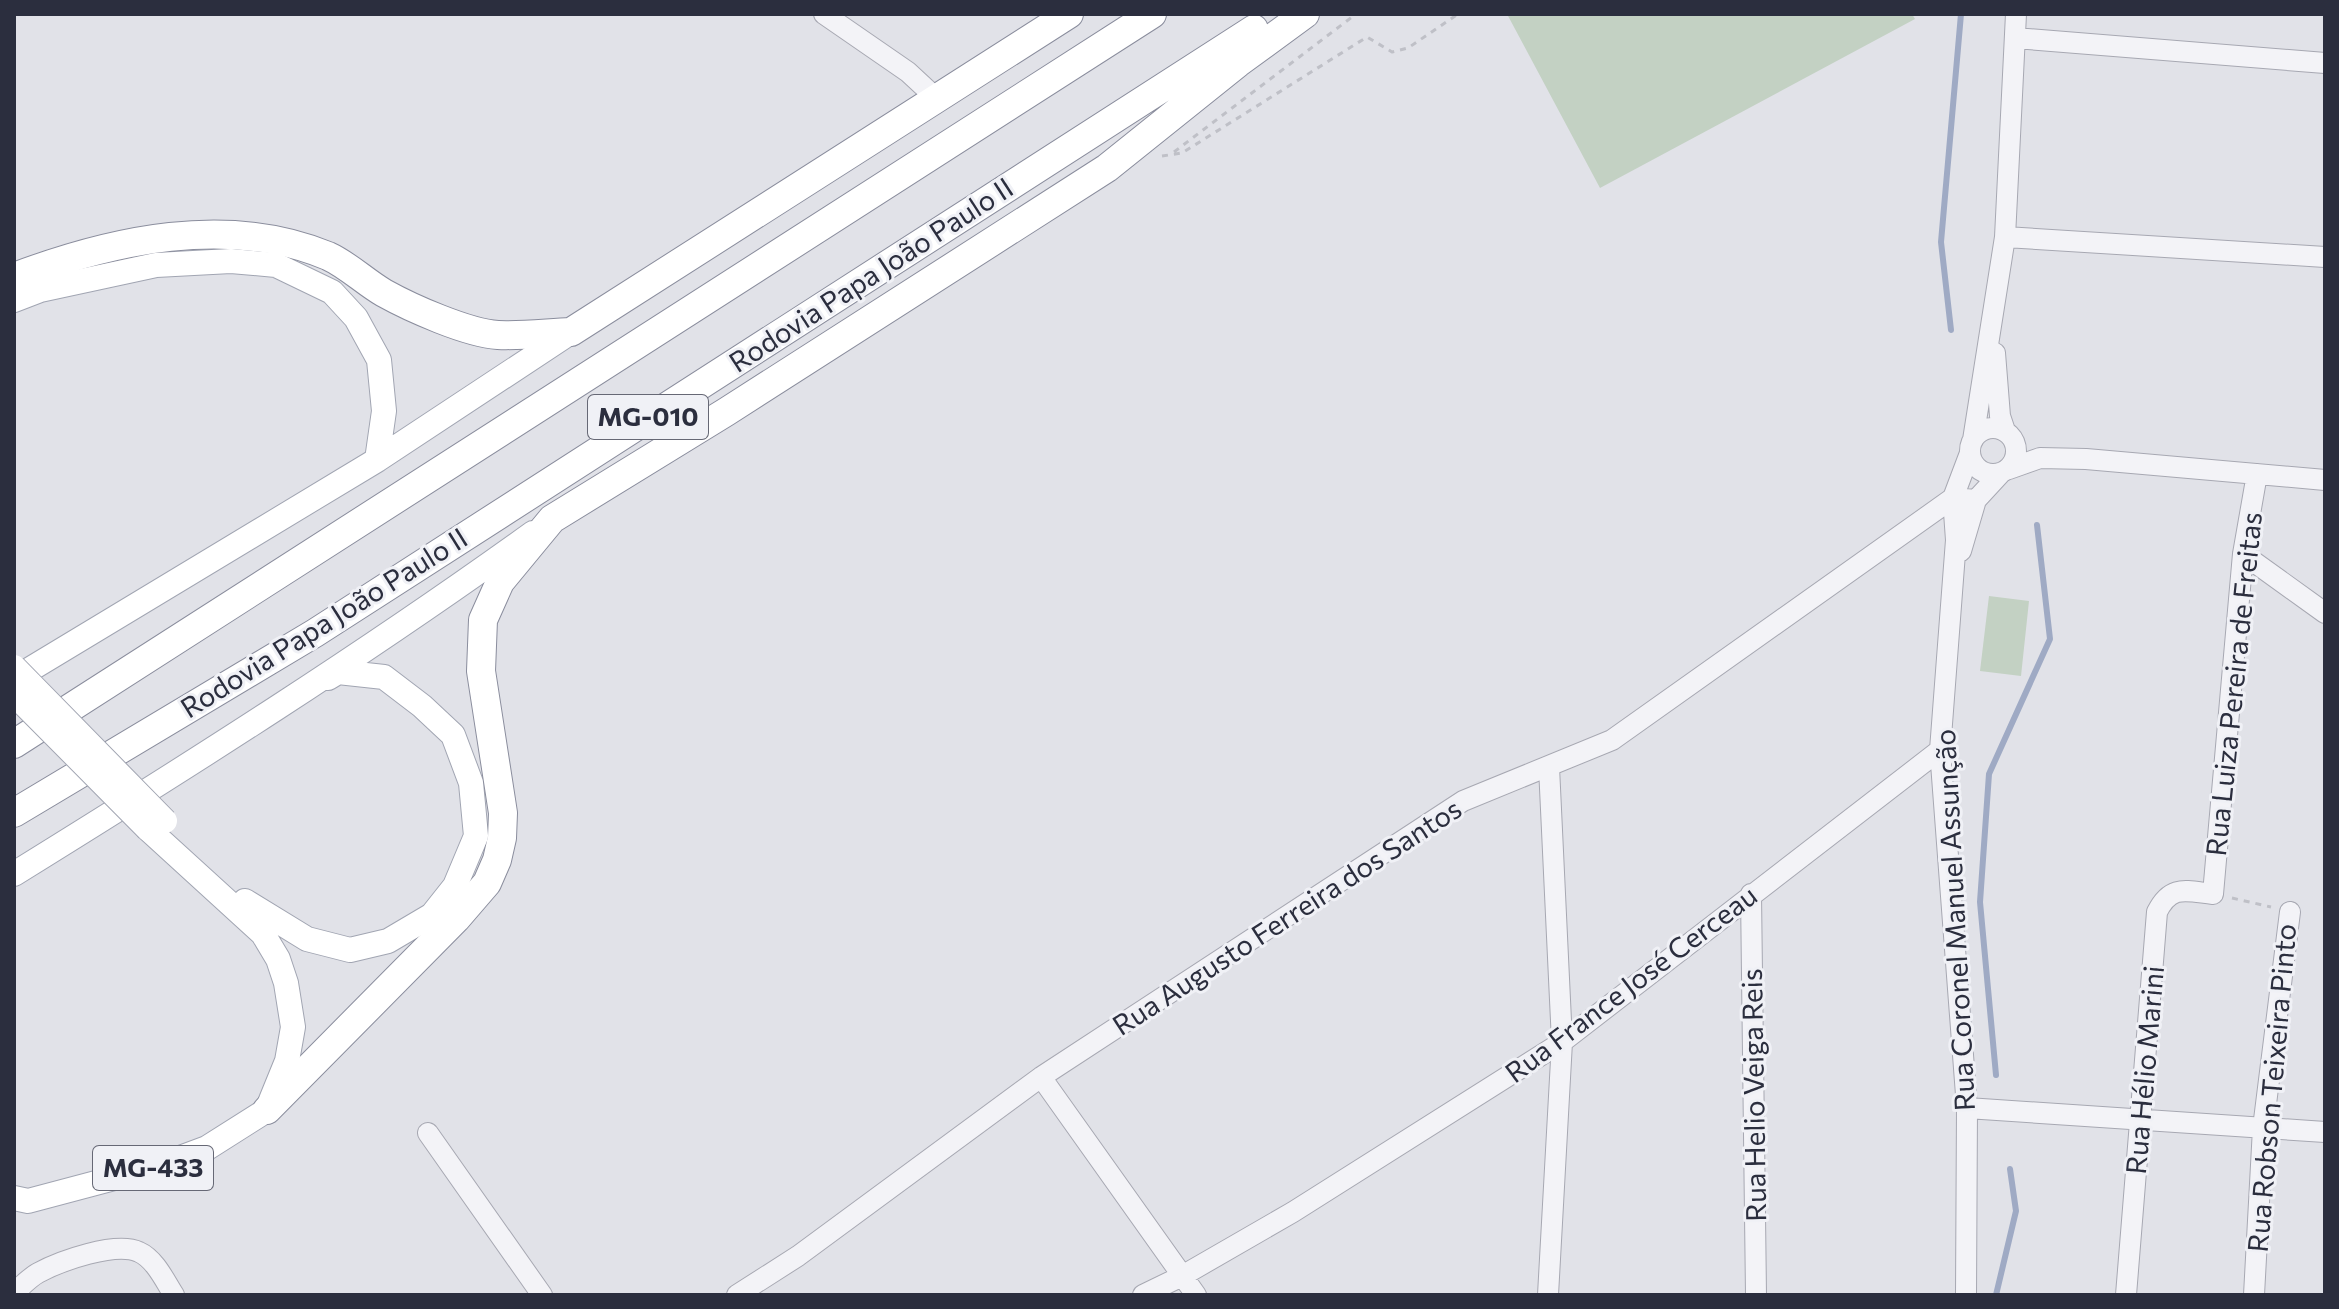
<svg xmlns="http://www.w3.org/2000/svg" width="2339" height="1309" font-family="Commissioner,sans-serif">
<rect width="100%" height="100%" fill="#e1e2e8"/>
<path fill="#c3d1c3" d="M1507,14H1912L1915,19L1600,188Z
M1989,596L2029,601L2021,676L1980,671Z"/>
<g fill="none" stroke-linecap="round" stroke-linejoin="round">
<path stroke="#9faac4" stroke-width="6" d="M1951,330L1941,242L1961,14
M1996,1075L1980,902L1989,774L2050,639L2037,525
M1996,1295L2016,1211L2010,1169"/>
<defs>
<path id="minor" d="M824,14L908,72L936,98
M2015,38L2325,63
M2005,237L2325,257
M1995,353L2000,416L2005,431
M1970 451a23 23 0 1 1 46 0a23 23 0 1 1-46 0Z
M1973,440L2005,237L2016,14
M2009,469L2040,458L2086,459L2325,480
M1961,551L1976,500L2000,474
M2243,554L2325,613
M1751,894L1756,1295
M1041,1077L1196,1295
M1967,1108L2325,1132
M428,1133L542,1295
M14,1293C22,1286 29,1278 38,1273C60,1261 116,1241 139,1252C155,1259 165,1281 174,1295
M737,1295L798,1256L1041,1077L1463,801L1612,740L1953,498L1976,500
M1143,1295L1182,1276L1293,1212L1562,1042L1940,750
M1548,1295L1562,1042L1549,767
M1966,1295L1967,1108L1940,750L1956,540L1953,498L1970,453
M2126,1295L2157,912C2171,884 2186,891 2213,894L2243,554L2257,474
M2254,1295L2263,1128L2290,912"/>
<path id="major" d="M14,300L40,290L156,265L231,261L276,265L332,292L356,318L379,360L384,411L377,460
M14,679L377,460L571,332
M14,874C190,765 365,654 533,533
M245,901L307,939L350,950L388,941L432,915L455,886L476,836L471,783L453,735L422,706L384,677L338,672L328,678
M14,1198L28,1201L156,1167L207,1148L267,1110L287,1061L293,1027L286,983L278,959L263,934L148,829"/>
<path id="highway" d="M14,277C112,240 228,214 328,256C348,265 365,282 384,293C411,308 467,333 498,335C521,336 547,333 571,332L1069,14
M14,744L1152,14
M14,813L315,633L1254,29
M267,1110L456,919L487,883L497,860L502,838L503,813L481,671L483,620L500,582L552,519L726,412L1107,168L1238,63L1305,14"/>
</defs>
<use href="#minor" stroke="#a7a8b2" stroke-width="22"/>
<use href="#major" stroke="#a1a5b2" stroke-width="26"/>
<use href="#highway" stroke="#8a8d9d" stroke-width="30"/>
<path stroke="#bfc0c7" stroke-width="3" stroke-dasharray="6 6" stroke-linecap="butt" d="M1174,152L1356,14
M1162,156L1182,153L1367,37L1392,52L1408,48L1458,14
M2232,898L2271,907"/>
<use href="#minor" stroke="#f3f3f7" stroke-width="20"/>
<use href="#major" stroke="#fff" stroke-width="24"/>
<use href="#highway" stroke="#fff" stroke-width="28"/>
<defs>
<path id="major-bridge" d="M14,667L165,821
M14,694L148,829"/>
</defs>
<use href="#major-bridge" stroke="#a1a5b2" stroke-width="26" stroke-linecap="butt"/>
<use href="#major-bridge" stroke="#fff" stroke-width="24"/>
</g>
<g text-anchor="middle" stroke-width="6" stroke-linejoin="round" paint-order="stroke">
<g fill="#f0f1f6" stroke="#666875" stroke-width="2">
<rect x="588" y="395" width="120" height="44" rx="6"/>
<rect x="93" y="1146" width="120" height="44" rx="6"/>
</g>
<g font-size="26" font-weight="bold" fill="#2b2e3e">
<text x="648" y="426">MG-010</text>
<text x="153" y="1177">MG-433</text>
</g>
<g font-size="28" fill="#2b2e3e" stroke="#f0f1f6">
<text transform="translate(871 275) rotate(-33)" y="10">Rodovia Papa João Paulo II</text>
<text transform="translate(324 623) rotate(-32)" y="10">Rodovia Papa João Paulo II</text>
<text transform="translate(2234 684) rotate(-84)" y="10">Rua Luiza Pereira de Freitas</text>
<text transform="translate(1287 917) rotate(-33)" y="10">Rua Augusto Ferreira dos Santos</text>
<text transform="translate(1955 920) rotate(-93)" y="10">Rua Coronel Manuel Assunção</text>
<text transform="translate(1631 984) rotate(-37)" y="10">Rua France José Cerceau</text>
<text transform="translate(2145 1070) rotate(-85)" y="10">Rua Hélio Marini</text>
<text transform="translate(2272 1088) rotate(-85)" y="10">Rua Robson Teixeira Pinto</text>
<text transform="translate(1754 1095) rotate(-91)" y="10">Rua Helio Veiga Reis</text>
</g>
</g>
<rect width="2339" height="1309" fill="none" stroke="#2b2e3e" stroke-width="32"/>
</svg>
